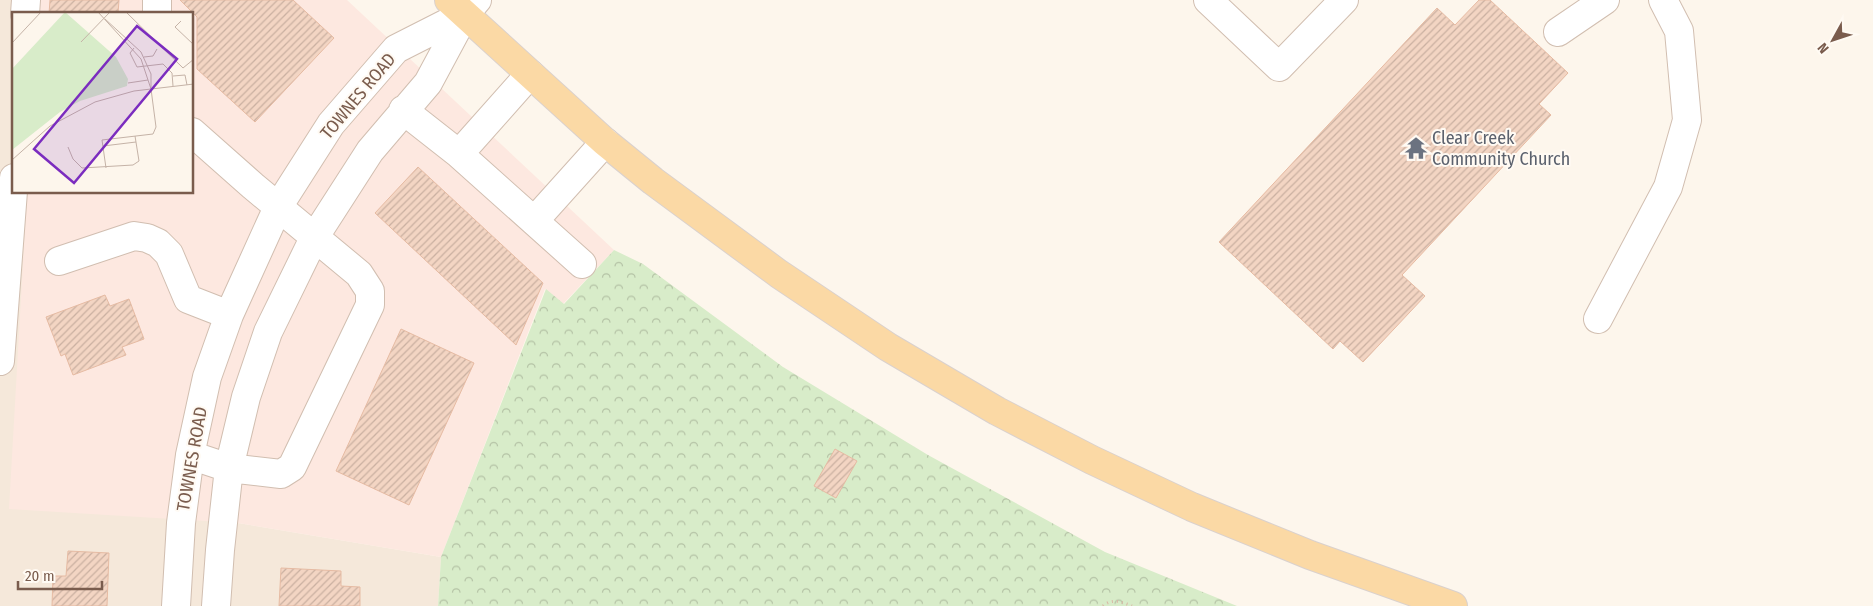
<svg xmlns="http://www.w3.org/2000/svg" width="1873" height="606" font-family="'Fira Sans Condensed',sans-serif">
<defs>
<pattern id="park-crowns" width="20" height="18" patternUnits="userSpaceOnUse" patternTransform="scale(1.25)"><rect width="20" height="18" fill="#d8ecc9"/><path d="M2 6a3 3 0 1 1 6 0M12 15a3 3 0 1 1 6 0" fill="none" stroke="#b4c2a5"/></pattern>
<pattern id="building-hatch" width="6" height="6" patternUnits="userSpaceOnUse" patternTransform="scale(1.25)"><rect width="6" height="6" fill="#f3d5c3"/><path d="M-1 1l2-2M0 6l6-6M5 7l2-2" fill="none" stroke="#cab0a1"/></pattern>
</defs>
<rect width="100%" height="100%" fill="#fdf6ec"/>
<path fill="#f5e8da" d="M0,0H37L14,14V192L27,193L238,523L441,557L438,606H0Z"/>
<path fill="#fde8e0" d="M37,0H347L614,250L563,304L545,289L441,557L238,523L9,509L27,193L192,192V14H37Z"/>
<path fill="url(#park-crowns)" d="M614,250L643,264L783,367L928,455L1105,552L1237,606H438L441,557L546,289L564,304Z"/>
<path fill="url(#building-hatch)" stroke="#e6bba3" d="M50,0H119L118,14H49Z
M180,0H293L334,38L255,122L197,69V17Z
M1479,0H1490L1568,73L1539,104L1551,115L1402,275L1425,296L1363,362L1340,341L1333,349L1219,242L1437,8L1455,25Z
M418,167L543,283L516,345L375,213Z
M105,295L110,306L129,299L144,339L122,347L126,355L73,375L65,354L61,356L46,317Z
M401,329L474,363L409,505L336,471Z
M835,449L857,461L836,498L814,486Z
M68,551L109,553L107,606H52L53,576H66Z
M281,568L341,571V586L360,587V606H279Z"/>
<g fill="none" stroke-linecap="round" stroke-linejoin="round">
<defs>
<path id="minor" d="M1208,0L1279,67L1344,0
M25,14L26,0
M157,14V0
M1558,32L1605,0
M403,110L459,154L582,264
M459,154L530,74
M534,221L605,142
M59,261L134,236L147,238L158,243L169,254L188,299L229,315
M1598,319L1668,187L1687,120L1679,31L1663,0
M0,361L14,178
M190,455L229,468L281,474L292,467L370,305V291L359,274L253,186L192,132
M176,606L181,523L190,455L207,377L229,315L278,207L331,124L396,49L465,14
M216,606L220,550L229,468L246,397L268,332L314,238L370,151L428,83L465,14L477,0"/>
<path id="major" d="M449,0L605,142L653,181L779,274L888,347L997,411L1092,460L1192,507L1310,555L1453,606"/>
</defs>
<use href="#minor" stroke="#d1beb0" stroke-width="30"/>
<use href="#major" stroke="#dad1cd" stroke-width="30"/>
<path stroke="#d9b8a5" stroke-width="3" stroke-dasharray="1 4" stroke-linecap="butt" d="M1103,606C1112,598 1122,602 1132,606"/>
<use href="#minor" stroke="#fff" stroke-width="28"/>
<use href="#major" stroke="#fbd9a5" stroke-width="28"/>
</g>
<defs>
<symbol id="temple-bare" viewBox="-9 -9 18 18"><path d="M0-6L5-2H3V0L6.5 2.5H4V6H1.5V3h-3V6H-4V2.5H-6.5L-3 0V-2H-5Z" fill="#6b7280" stroke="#fffaf3" stroke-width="2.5" paint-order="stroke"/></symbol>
</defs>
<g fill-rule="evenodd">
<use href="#temple-bare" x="1400" y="132" width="32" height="32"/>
</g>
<g text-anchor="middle" stroke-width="4" stroke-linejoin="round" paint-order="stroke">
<g font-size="18" fill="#7a5c4d" stroke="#fffaf3">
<text transform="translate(358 96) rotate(-50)" y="6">TOWNES ROAD</text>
<text transform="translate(192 459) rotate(-80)" y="6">TOWNES ROAD</text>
</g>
<g font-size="18" fill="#5b616d" stroke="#fffaf3" text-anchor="start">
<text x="1432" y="144">Clear Creek<tspan x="1432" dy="21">Community Church</tspan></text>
</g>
</g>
<g transform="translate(12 12)">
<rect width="181" height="181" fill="#fdf6ec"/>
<path d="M53,0L104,45L116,67L115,74L68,89L48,100L0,138V57Z" fill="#d8ecc9"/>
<path fill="none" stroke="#c5b3a7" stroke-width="1" d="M86,0L129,47L139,77L144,115L141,122L90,128L94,156M114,0L171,56L182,47M93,7L129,40L139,62V77M169,9L163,15L182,33M69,30L98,0M0,31L29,0M122,36L118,41L125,55L151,52L160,61L161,74M132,45L141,44L145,37M161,64L173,63L175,73M116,71L136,68M91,134L124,130M56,135L61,147L70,156L121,153L127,149L123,124M0,148L38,114L83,90L122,79L182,72"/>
<path fill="#7b2cbf" fill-opacity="0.15" stroke="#7b2cbf" stroke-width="2.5" d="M125,14L165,47L62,171L22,137Z"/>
<rect width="181" height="181" fill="none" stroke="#7a5c4d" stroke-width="2.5"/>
</g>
<g transform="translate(1833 40) rotate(230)" stroke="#fffaf3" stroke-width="4" paint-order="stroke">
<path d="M0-4L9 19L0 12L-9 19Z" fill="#7a5c4d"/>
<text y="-8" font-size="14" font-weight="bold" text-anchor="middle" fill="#7a5c4d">N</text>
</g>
<path d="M18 581v8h84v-8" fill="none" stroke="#7a5c4d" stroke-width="2.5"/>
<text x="25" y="581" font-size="15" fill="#7a5c4d" stroke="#fffaf3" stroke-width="4" paint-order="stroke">20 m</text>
</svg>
